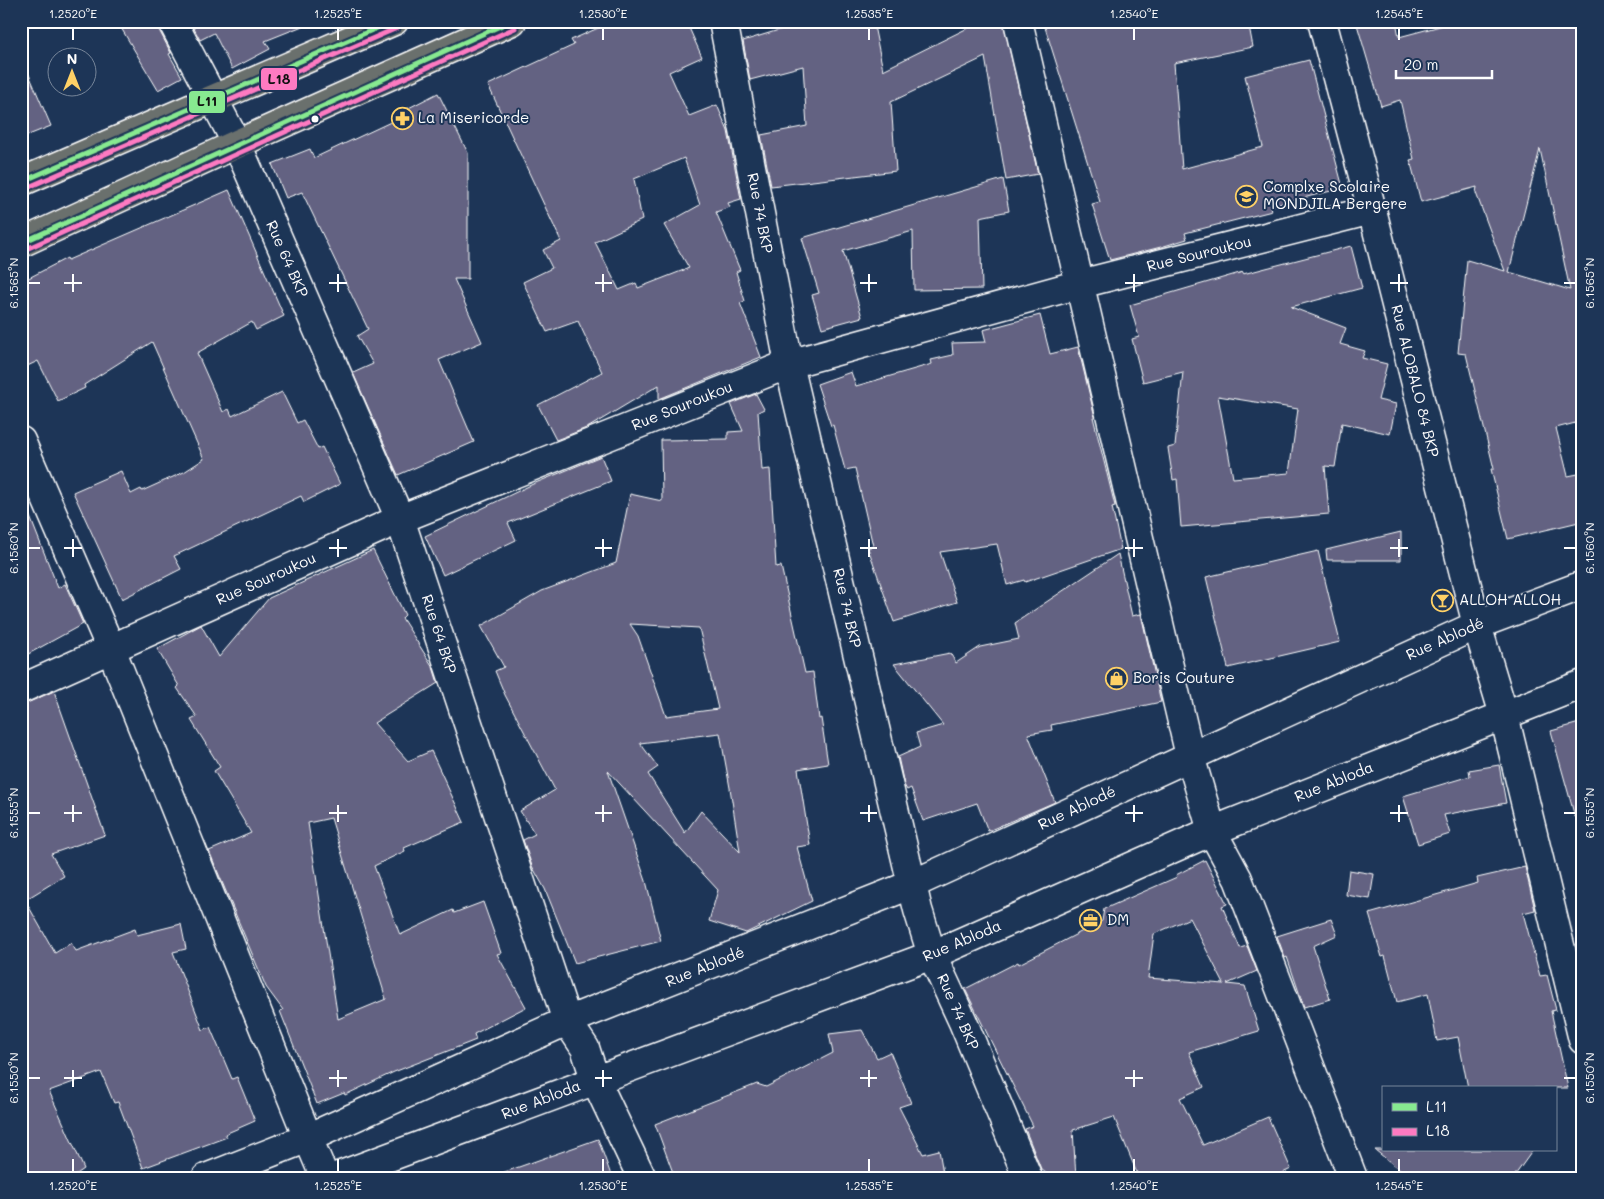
<svg xmlns="http://www.w3.org/2000/svg" width="1604" height="1199" font-family="Mali,sans-serif">
<rect width="100%" height="100%" fill="#1d3557"/>
<filter id="ink" filterUnits="userSpaceOnUse"><feTurbulence type="fractalNoise" baseFrequency=".02" numOctaves="2"/><feDisplacementMap in="SourceGraphic" scale="10" xChannelSelector="R" yChannelSelector="G"/><feConvolveMatrix kernelMatrix="1 2 1 2 8 2 1 2 1" color-interpolation-filters="sRGB"/></filter>
<g filter="url(#ink)">
<path fill="#646282" stroke="#fff" fill-rule="evenodd" d="M117,21H157L158,28L171,53L169,54L182,77L158,90Z
M190,21H310V23L265,41L270,49L232,69L214,33L200,40Z
M614,21H686L702,57L669,72L689,116L717,105L728,131L741,199L728,203L730,207L716,212L740,270L736,272L745,301L740,303L761,357L659,399V385L589,427L556,440L538,405L602,372L578,321L547,332L523,282L552,268L543,250L561,241L488,85L574,45L571,40ZM684,158L700,205L664,225L689,268L638,288L636,283L619,290L595,242L642,220L634,179Z
M818,21H873L883,70L982,21H1003L1038,174L1006,180L985,57L891,102L896,171L771,186L761,135L807,126L803,66L750,80L743,41L779,30Z
M1043,21H1248L1253,47L1174,63L1182,169L1263,147L1245,76L1309,60L1343,188L1271,206L1272,211L1185,233L1187,239L1161,247L1110,260L1092,204L1100,202Z
M1356,21H1396L1399,37L1459,21H1583V293L1581,294H1583V421L1556,428L1568,476L1583,473V521L1508,539L1491,469H1494L1466,354L1458,353L1467,260L1505,271L1476,193L1477,187L1421,202L1410,160L1414,159L1400,100L1381,106ZM1540,149L1570,290L1509,272Z
M21,56L51,126L21,138Z
M438,93L468,153V279H454L482,342L439,360L474,442L398,475L353,373L373,364L357,336L368,329L302,192L286,198L272,164L310,149L314,158L395,120L393,116Z
M1003,179L1009,211L980,217L982,289L914,290L913,231L843,251L862,317L822,328L812,295L819,293L802,238Z
M229,190L284,316L256,330L252,322L197,353L223,412L229,409L232,416L282,392L297,423L303,420L318,449L322,447L340,484L304,502L301,496L174,556L181,569L122,599L73,492L121,471L131,494L141,489L142,491L184,472L204,459L152,342L84,385L85,388L58,401L38,361L21,369V282L67,258L68,260Z
M1351,246L1362,288L1291,307L1346,328L1340,344L1365,351L1362,358L1387,364L1378,400L1396,404L1390,434L1342,423L1335,467L1325,466L1329,514L1181,527L1177,479L1173,480L1168,448L1175,446L1183,372L1143,382L1132,339L1139,337L1130,305L1243,272V274ZM1218,396L1298,409L1289,473L1233,478Z
M1040,315L1050,354L1078,347L1095,417H1093L1115,506L1112,507L1121,549L1025,582L1024,580L1007,585L997,544L940,552L957,602L894,622L868,548L873,546L855,468L845,470L833,425L831,426L817,384L851,372L856,386L932,364L931,360L953,355L952,343L986,342L983,330Z
M756,394L764,409L758,412L762,470L770,469L776,567L781,566L805,673L813,672L819,719L821,718L828,764L798,769L810,845L797,847L812,901L746,933L709,921L718,890L608,771L646,881L661,941L575,963L545,889L532,866L523,840L535,834L520,811L555,790L505,695L495,671L504,667L481,626L542,591L616,563L630,494L662,501L661,440L728,439V432L743,431L731,404ZM630,624L699,628L718,709L666,716L638,636ZM720,733L730,788L740,852L701,811L685,833L648,774L658,767L640,743Z
M601,456L611,481L508,523L516,540L443,575L425,536L533,484Z
M23,499L58,588L65,584L83,624L21,658V500Z
M1401,532V560H1327L1326,550Z
M373,550L405,615L402,618L433,667L438,683L374,723L408,761L431,751L464,822L404,848L405,851L374,866L400,935L453,910L454,913L483,902L501,953L497,954L526,1007L474,1034L476,1040L394,1072L345,1095L344,1093L317,1104L280,1011L283,1010L266,987L209,851L251,833L214,771L220,767L191,720L197,717L177,688L179,686L157,649L201,625L219,657L269,598ZM331,818L386,999L338,1019L308,823Z
M1318,551L1340,642L1228,668L1206,577Z
M1118,554L1132,616L1141,614L1161,702L1051,725L1052,730L1028,734L1055,802L988,831L977,803L923,821L911,788L907,790L904,785L898,757L920,747L916,733L943,725L894,664L950,653L956,663L980,647L1019,639L1015,623Z
M54,691L105,835L51,854L64,876L25,900L55,953L71,943L76,951L135,929L137,935L181,924L186,949L173,952L203,1030L210,1027L232,1079L237,1077L255,1121L225,1134L227,1137L143,1168L118,1102L114,1103L101,1072L49,1091L84,1169L71,1178H21V704L27,703Z
M1583,722V816L1575,817L1551,731Z
M1499,765L1506,803L1444,815L1450,834L1418,844L1403,796L1470,776L1469,770Z
M1205,860L1227,904L1222,906L1240,948L1247,946L1257,971L1227,984L1245,986L1259,1031L1189,1052L1204,1087L1180,1098L1203,1145L1268,1117L1291,1169L1272,1178H1139L1114,1117L1073,1130L1076,1178H1052L1041,1169L1025,1129L1033,1126L965,989L1018,962L1019,964L1102,921L1104,909L1177,877L1176,875ZM1190,918L1224,984L1148,978L1154,934Z
M1525,867L1535,910L1523,913L1540,976L1547,975L1556,1010L1551,1011L1568,1088H1468L1458,1037L1437,1041L1428,994L1397,1002L1385,956L1382,957L1369,914L1478,883L1477,878Z
M1349,870L1374,874L1370,899L1346,895Z
M1331,919L1337,935L1313,946L1330,999L1304,1007L1287,957L1285,958L1277,936Z
M862,1030L877,1058L890,1052L911,1103L899,1107L923,1154L939,1150L943,1173L934,1176L935,1178H675L655,1124L757,1084L766,1087L833,1053L829,1034Z
M598,1139L612,1178H499V1174Z
M1375,1150H1533L1513,1178H1410Z"/>
<g fill="none" stroke-linecap="round" stroke-linejoin="round">
<defs>
<path id="minor" d="M172,21L237,144L400,519L567,1021L585,1048L595,1079L642,1178
M723,21L789,364L918,910L932,955L963,1022L1028,1178
M1018,21L1190,756L1212,831L1238,879L1353,1178
M1322,21L1372,210L1477,625L1504,715L1583,1040
M21,441L111,649L308,1138L325,1178
M21,689L400,519L789,364L1080,284L1372,210
M206,1178L308,1138L567,1021L913,884L1477,625L1583,585
M333,1178L932,955L1212,831L1583,684"/>
<path id="major" d="M21,182L394,21
M21,243L237,144L512,21"/>
</defs>
<use href="#minor" stroke="#fff" stroke-width="31"/>
<use href="#major" stroke="#fff" stroke-width="31"/>
<use href="#minor" stroke="#1d3557" stroke-width="28"/>
<use href="#major" stroke="#6b706d" stroke-width="28"/>
<defs>
<path id="bus-1" d="M21,182L393,21
M21,243L511,21"/>
<path id="bus-2" d="M24,189L397,28
M24,250L515,28"/>
</defs>
<use href="#bus-1" stroke="#1d3557" stroke-width="9"/>
<use href="#bus-2" stroke="#1d3557" stroke-width="9"/>
<use href="#bus-1" stroke="#87e990" stroke-width="5"/>
<use href="#bus-2" stroke="#fe7ac1" stroke-width="5"/>
</g>
</g>
<path fill="none" stroke="#fff" stroke-width="2" d="M73,28V40M338,28V40M603,28V40M869,28V40M1134,28V40M1399,28V40M73,274V292M338,274V292M603,274V292M869,274V292M1134,274V292M1399,274V292M28,283H40M64,283H82M329,283H347M595,283H612M860,283H877M1125,283H1143M1390,283H1408M1564,283H1576M73,539V557M338,539V557M603,539V557M869,539V557M1134,539V557M1399,539V557M28,548H40M64,548H82M329,548H347M595,548H612M860,548H877M1125,548H1143M1390,548H1408M1564,548H1576M73,805V822M338,805V822M603,805V822M869,805V822M1134,805V822M1399,805V822M28,813H40M64,813H82M329,813H347M595,813H612M860,813H877M1125,813H1143M1390,813H1408M1564,813H1576M73,1070V1087M338,1070V1087M603,1070V1087M869,1070V1087M1134,1070V1087M28,1078H40M64,1078H82M329,1078H347M595,1078H612M860,1078H877M1125,1078H1143M1564,1078H1576M73,1159V1172M338,1159V1172M603,1159V1172M869,1159V1172M1134,1159V1172M1399,1159V1172"/>
<defs>
<symbol id="pharmacy-ring" viewBox="-11 -11 22 22"><circle r="9.5" fill="#1d3557" stroke="#ffd166" stroke-width="1.5"/><path d="M-2-6h4v4h4v4h-4v4h-4v-4h-4v-4h4Z" fill="#ffd166"/></symbol>
<symbol id="school-ring" viewBox="-11 -11 22 22"><circle r="9.5" fill="#1d3557" stroke="#ffd166" stroke-width="1.5"/><path d="M0-5L7-2L0 1L-7-2ZM-4 1L0 2.5L4 1V4Q0 6-4 4Z" fill="#ffd166"/></symbol>
<symbol id="bar-ring" viewBox="-11 -11 22 22"><circle r="9.5" fill="#1d3557" stroke="#ffd166" stroke-width="1.5"/><path d="M-6-5H6L.8 .8V4.5H3.5V6h-7V4.5H-.8V.8Z" fill="#ffd166"/></symbol>
<symbol id="shop-ring" viewBox="-11 -11 22 22"><circle r="9.5" fill="#1d3557" stroke="#ffd166" stroke-width="1.5"/><path d="M-5-2.5h2.3a2.7 3.5 0 0 1 5.4 0H5L5.5 6h-11ZM-1.5-2.5h3a1.5 2.3 0 0 0-3 0Z" fill="#ffd166"/></symbol>
<symbol id="office-ring" viewBox="-11 -11 22 22"><circle r="9.5" fill="#1d3557" stroke="#ffd166" stroke-width="1.5"/><path d="M-6-3h4V-5.5h4V-3h4V5H-6ZM-1-4.5V-3h2v-1.5ZM-6 0V1H6V0Z" fill="#ffd166"/></symbol>
</defs>
<g fill-rule="evenodd">
<use href="#pharmacy-ring" x="390" y="106" width="25" height="25"/>
<use href="#school-ring" x="1234" y="184" width="25" height="25"/>
<use href="#bar-ring" x="1430" y="588" width="25" height="25"/>
<use href="#shop-ring" x="1104" y="666" width="25" height="25"/>
<use href="#office-ring" x="1078" y="908" width="25" height="25"/>
</g>
<circle fill="#fff" stroke="#1d3557" stroke-width="2" cx="315" cy="119" r="4.5"/>
<g text-anchor="middle" stroke-width="4" stroke-linejoin="round" paint-order="stroke">
<g font-size="15" fill="#fff" stroke="#1d3557" text-anchor="start">
<text x="418" y="123">La Misericorde</text>
<text x="1263" y="192">Complxe Scolaire<tspan x="1263" dy="17">MONDJILA Bergere</tspan></text>
<text x="1459" y="605">ALLOH ALLOH</text>
<text x="1133" y="683">Boris Couture</text>
<text x="1107" y="925">DM</text>
</g>
<g font-size="15" fill="#fff" stroke="#1d3557">
<text transform="translate(760 213) rotate(79)" y="5">Rue 74 BKP</text>
<text transform="translate(1199 254) rotate(-14)" y="5">Rue Souroukou</text>
<text transform="translate(287 259) rotate(66)" y="5">Rue 64 BKP</text>
<text transform="translate(1415 381) rotate(76)" y="5">Rue ALOBALO 84 BKP</text>
<text transform="translate(682 406) rotate(-22)" y="5">Rue Souroukou</text>
<text transform="translate(266 579) rotate(-24)" y="5">Rue Souroukou</text>
<text transform="translate(847 608) rotate(77)" y="5">Rue 74 BKP</text>
<text transform="translate(439 634) rotate(72)" y="5">Rue 64 BKP</text>
<text transform="translate(1445 639) rotate(-24)" y="5">Rue Ablodé</text>
<text transform="translate(1334 782) rotate(-22)" y="5">Rue Abloda</text>
<text transform="translate(1077 808) rotate(-25)" y="5">Rue Ablodé</text>
<text transform="translate(962 941) rotate(-23)" y="5">Rue Abloda</text>
<text transform="translate(705 967) rotate(-22)" y="5">Rue Ablodé</text>
<text transform="translate(958 1012) rotate(66)" y="5">Rue 74 BKP</text>
<text transform="translate(541 1100) rotate(-21)" y="5">Rue Abloda</text>
</g>
</g>
<g stroke="#1d3557" stroke-width="2">
<rect x="260" y="67" width="38" height="24" rx="5" fill="#fe7ac1"/>
<rect x="188" y="90" width="38" height="24" rx="5" fill="#87e990"/>
</g>
<g font-size="14" text-anchor="middle" font-weight="bold" fill="#111">
<text x="279" y="84">L18</text>
<text x="207" y="106">L11</text>
</g>
<rect width="1604" height="1199" fill="none" stroke="#1d3557" stroke-width="55"/>
<rect x="1382" y="1086" width="175" height="65" fill="#1d3557" stroke="#77869a"/>
<rect x="1392" y="1103" width="25" height="8" fill="#87e990" stroke="#77869a"/>
<text x="1426" y="1112" font-size="15" fill="#ffffff">L11</text>
<rect x="1392" y="1128" width="25" height="8" fill="#fe7ac1" stroke="#77869a"/>
<text x="1426" y="1136" font-size="15" fill="#ffffff">L18</text>
<g transform="translate(72 72)"><circle r="24" fill="#1d3557" stroke="#77869a"/>
<path d="M0-4L9 19L0 12L-9 19Z" fill="#ffd166"/>
<text y="-8" font-size="14" font-weight="bold" text-anchor="middle" fill="#ffffff">N</text>
</g>
<path d="M1396 70v8h96v-8" fill="none" stroke="#ffffff" stroke-width="2.5"/>
<text x="1404" y="70" font-size="15" fill="#ffffff" stroke="#1d3557" stroke-width="4" paint-order="stroke">20 m</text>
<rect x="28" y="28" width="1548" height="1144" fill="none" stroke="#fff" stroke-width="2"/>
<g font-size="12" text-anchor="middle" fill="#fff">
<text x="73" y="18">1.2520°E</text>
<text x="338" y="18">1.2525°E</text>
<text x="603" y="18">1.2530°E</text>
<text x="869" y="18">1.2535°E</text>
<text x="1134" y="18">1.2540°E</text>
<text x="1399" y="18">1.2545°E</text>
<text transform="translate(14 283) rotate(-90)" y="4">6.1565°N</text>
<text transform="translate(1590 283) rotate(-90)" y="4">6.1565°N</text>
<text transform="translate(14 548) rotate(-90)" y="4">6.1560°N</text>
<text transform="translate(1590 548) rotate(-90)" y="4">6.1560°N</text>
<text transform="translate(14 813) rotate(-90)" y="4">6.1555°N</text>
<text transform="translate(1590 813) rotate(-90)" y="4">6.1555°N</text>
<text transform="translate(14 1078) rotate(-90)" y="4">6.1550°N</text>
<text transform="translate(1590 1078) rotate(-90)" y="4">6.1550°N</text>
<text x="73" y="1190">1.2520°E</text>
<text x="338" y="1190">1.2525°E</text>
<text x="603" y="1190">1.2530°E</text>
<text x="869" y="1190">1.2535°E</text>
<text x="1134" y="1190">1.2540°E</text>
<text x="1399" y="1190">1.2545°E</text>
</g>
</svg>
